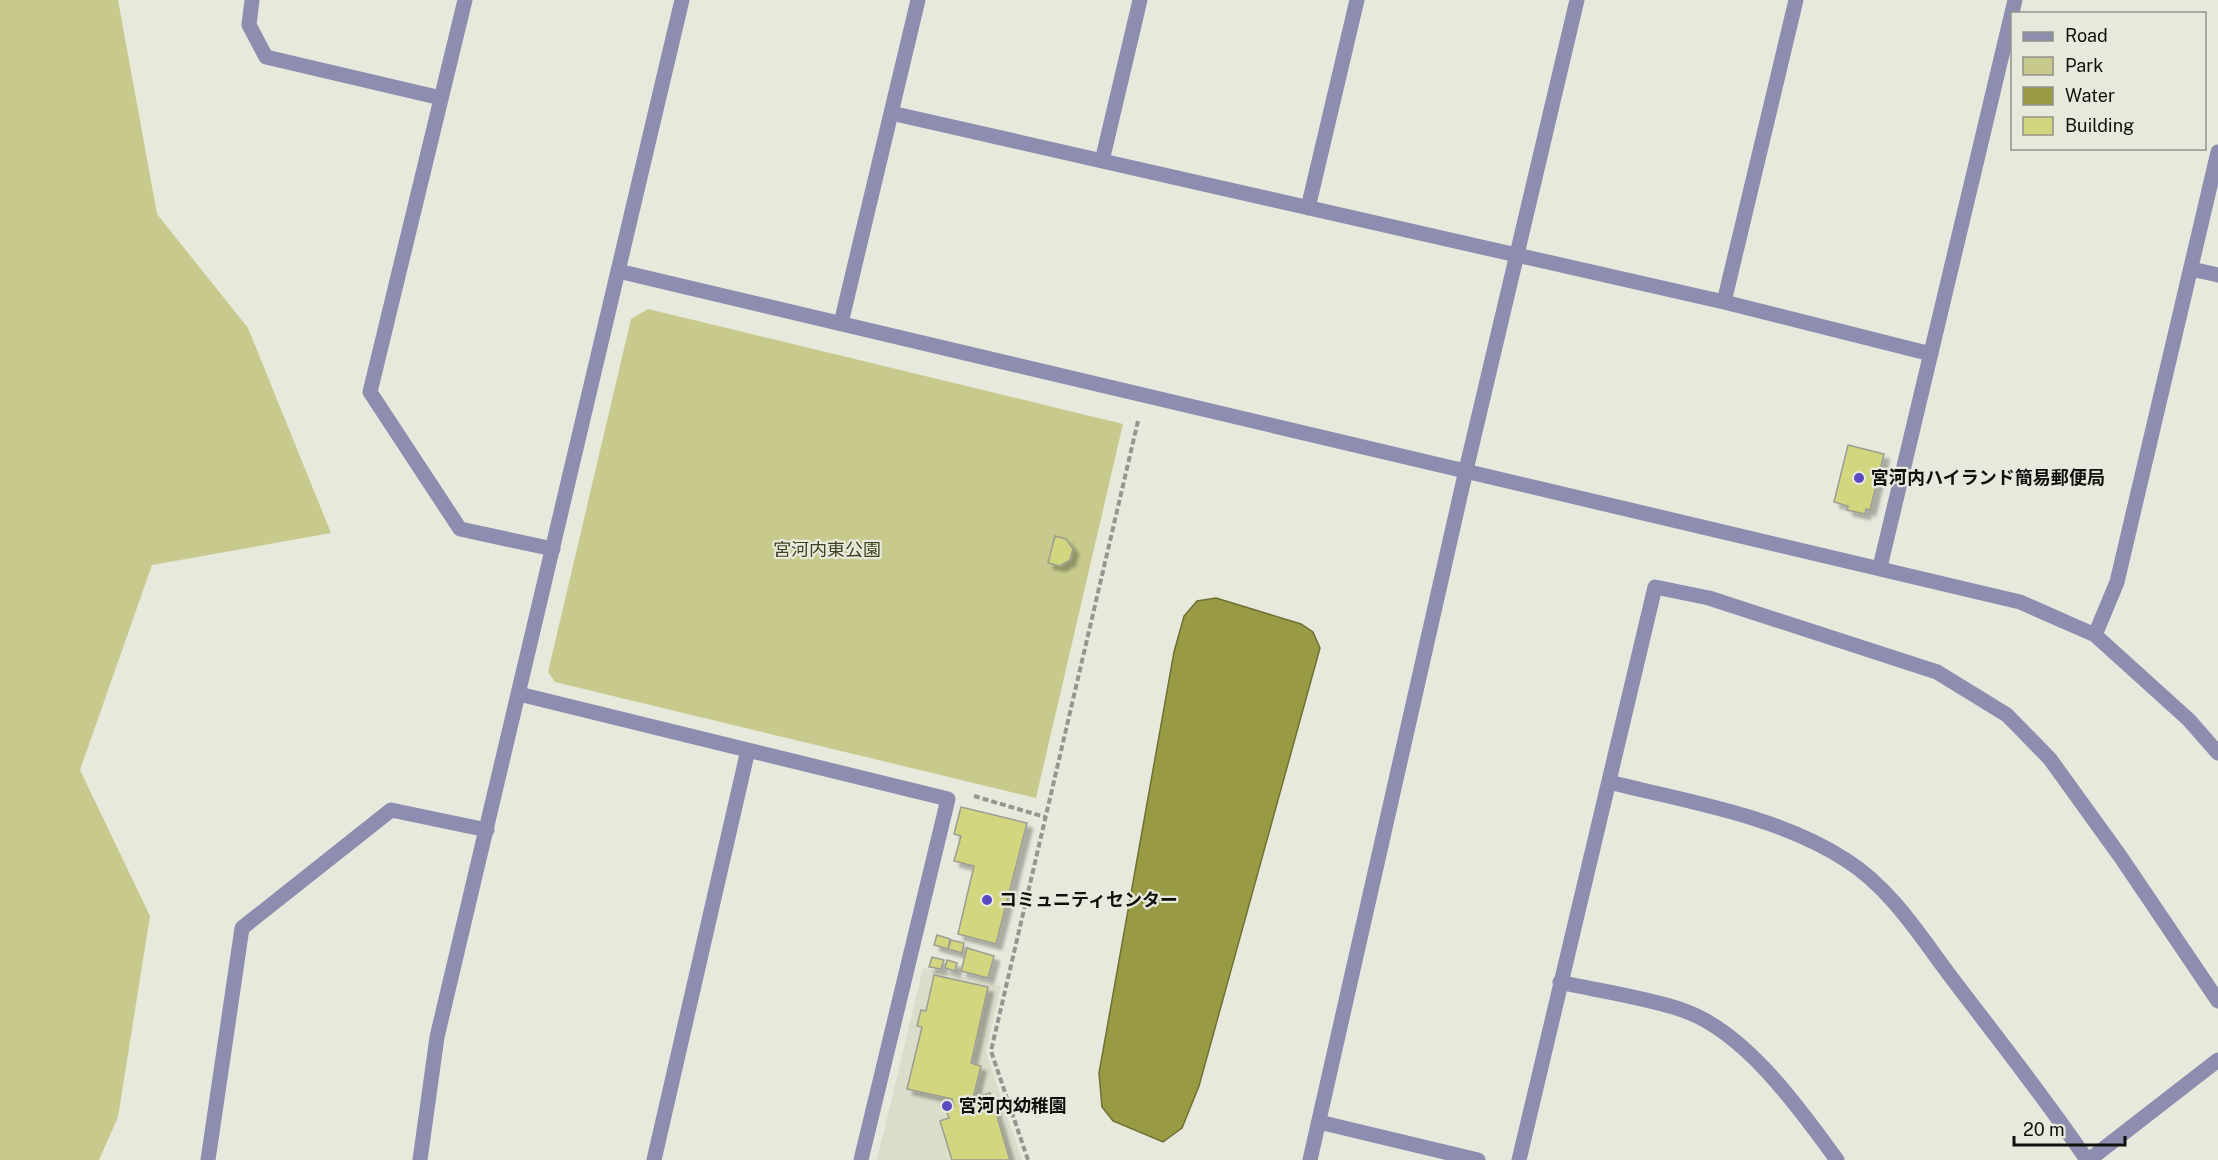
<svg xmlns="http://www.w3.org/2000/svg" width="2218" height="1160" font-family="'Public Sans','Noto Sans JP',sans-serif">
<defs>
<filter id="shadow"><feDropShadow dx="5.5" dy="5.5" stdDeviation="1.5" flood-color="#0004"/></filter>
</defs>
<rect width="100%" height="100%" fill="#e8e9dd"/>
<path fill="#dbddca" d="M923,968L1001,986L986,1052L1022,1160H877Z"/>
<path fill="#c7ca8c" d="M0,0H118L157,214L248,328L331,533L152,565L80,770L150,916L118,1117L99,1160H0Z
M648,309L1123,424L1036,798L555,682L548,672L631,319Z"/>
<path fill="#989a44" stroke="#6f7134" stroke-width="1.5" d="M1216,598L1301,624L1313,632L1320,648L1199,1086L1182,1128L1163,1142L1113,1121L1102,1107L1099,1073L1174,652L1184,616L1197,601Z"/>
<path fill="#d2d67f" stroke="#9c9d92" stroke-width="1.5" filter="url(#shadow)" d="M1848,445L1884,454L1870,510L1866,509L1865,514L1847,510L1848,506L1834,502Z
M1055,536L1066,539L1073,549L1070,560L1060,566L1048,563Z
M961,807L1027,823L996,944L958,934L974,866L954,861L961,836L954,834Z
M937,935L950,939L948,949L934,945Z
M951,940L964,943L962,953L948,949Z
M967,948L994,956L988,978L961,971Z
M932,957L944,960L941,969L929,967Z
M947,960L957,963L955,971L945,968Z
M934,975L988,987L971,1063L981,1066L973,1098L990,1093L1010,1160H952L940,1121L949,1118L946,1109L954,1106L952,1099L907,1089L922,1027L917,1026L921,1010L926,1011Z"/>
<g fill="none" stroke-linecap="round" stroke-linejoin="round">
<path stroke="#95968d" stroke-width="4" stroke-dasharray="6 3" stroke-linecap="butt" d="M974,796L1045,817
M1028,1160L991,1051L1138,421"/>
<path stroke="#8c8daf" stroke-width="15" d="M252,0L249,25L266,57L441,98
M465,0L370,392L460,529L553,549
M891,113L1724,302L1931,354
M1102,161L1140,0
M1308,208L1357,0
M2191,269L2218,275
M1724,302L1796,0
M841,323L918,0
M1466,470L1577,0
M1880,567L2015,0
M519,694L948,799L861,1160
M1609,782C1688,802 1776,815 1846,860C1892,889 1922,939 1954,981C1999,1040 2045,1098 2087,1160
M1560,982C1598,991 1649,998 1685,1011C1746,1033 1800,1109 1837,1160
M1319,1122L1478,1160
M208,1160L242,928L391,810L487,830
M654,1160L748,750
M1519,1160L1655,587L1709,598L1937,672L2007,715L2050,759L2120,856L2218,1001
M2089,1160L2218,1060"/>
<path stroke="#8c8daf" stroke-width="15" d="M618,271L2020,602L2095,635L2189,720L2218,753
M2095,635L2117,582L2218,152
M420,1160L437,1037L682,0
M1310,1160L1466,470"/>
</g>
<g fill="#594ac2" stroke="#e8e9dd" stroke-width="2">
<circle cx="1859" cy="478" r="6"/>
<circle cx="987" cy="900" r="6"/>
<circle cx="947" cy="1106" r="6"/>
</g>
<g text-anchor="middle" stroke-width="4.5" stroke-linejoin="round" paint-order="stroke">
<g font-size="18" font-weight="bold" fill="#10100d" stroke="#e8e9dd" text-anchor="start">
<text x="1871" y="484">宮河内ハイランド簡易郵便局</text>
<text x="999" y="906">コミュニティセンター</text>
<text x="959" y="1112">宮河内幼稚園</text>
</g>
<g font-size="18" fill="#3f411c" stroke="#e8e9dd">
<text x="827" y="556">宮河内東公園</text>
</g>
</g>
<rect x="2011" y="12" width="195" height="138" fill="#e8e9dd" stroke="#92928a" stroke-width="1.5"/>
<rect x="2023" y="32" width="30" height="9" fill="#8c8daf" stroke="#92928a" stroke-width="1.5"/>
<text x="2065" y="42" font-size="18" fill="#10100d">Road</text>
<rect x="2023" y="57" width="30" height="18" fill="#c7ca8c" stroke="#92928a" stroke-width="1.5"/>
<text x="2065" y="72" font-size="18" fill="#10100d">Park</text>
<rect x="2023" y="87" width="30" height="18" fill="#989a44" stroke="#92928a" stroke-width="1.5"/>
<text x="2065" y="102" font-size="18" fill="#10100d">Water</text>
<rect x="2023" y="117" width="30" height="18" fill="#d2d67f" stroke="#92928a" stroke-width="1.5"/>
<text x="2065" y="132" font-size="18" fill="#10100d">Building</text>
<path d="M2014 1136v9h111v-9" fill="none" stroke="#10100d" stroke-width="3"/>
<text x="2023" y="1136" font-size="18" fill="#10100d" stroke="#e8e9dd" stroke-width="4.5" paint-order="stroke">20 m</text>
</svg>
